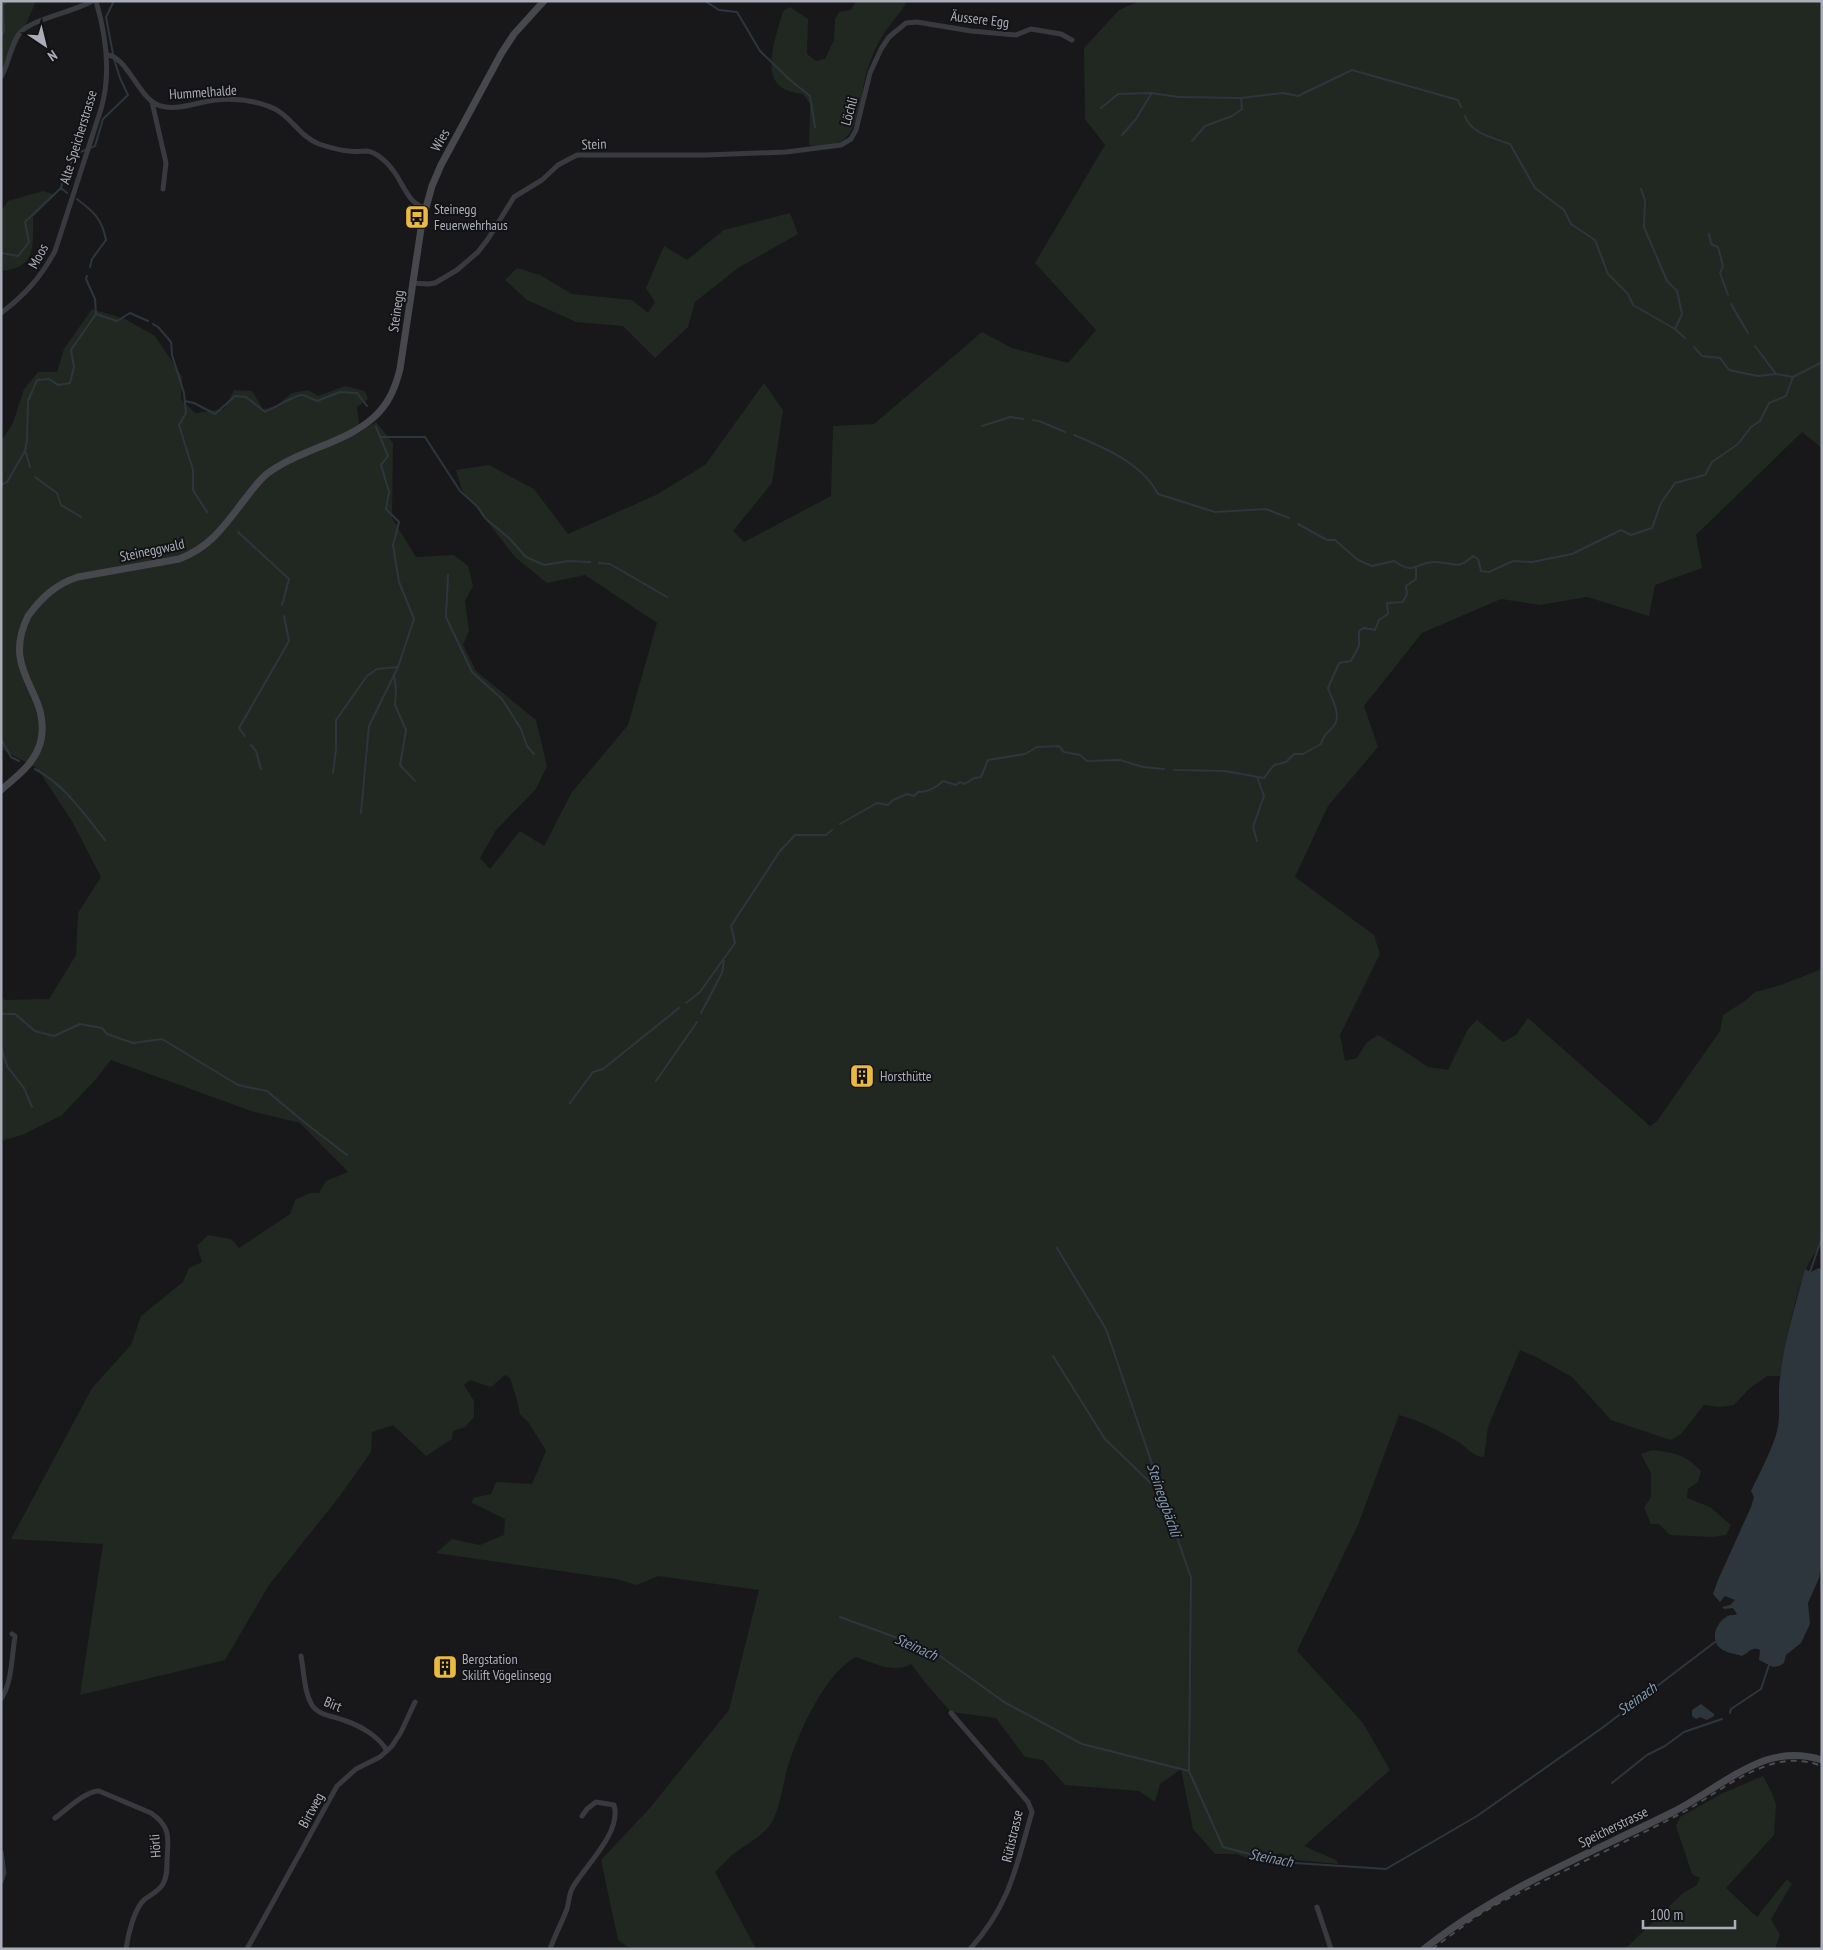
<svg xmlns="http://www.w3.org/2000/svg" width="1823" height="1950" font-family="'PT Sans Narrow',sans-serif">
<rect width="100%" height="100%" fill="#18181a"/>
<path fill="#202821" d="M1,1H36L1,82Z
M856,1H907C899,16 886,27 879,42C874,51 870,61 867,71C857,106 862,155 809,145L810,104L803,94C797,93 789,92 784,89C759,76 778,31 783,11L790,7L808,19L807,54L816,61L825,59L834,40L835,19L839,12L851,10Z
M1140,1H1822V448L1802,432L1696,535L1702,568L1655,585L1649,616L1587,597L1540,605L1501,599L1422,633L1364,706L1378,747L1328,806L1295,877L1374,935L1380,954L1340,1035L1345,1061L1357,1058L1366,1043L1378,1035L1409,1054L1428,1067L1448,1070L1468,1029L1477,1020L1503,1042L1516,1035L1528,1018L1650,1126L1657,1121L1720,1031L1723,1015L1745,1001L1755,992L1781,985L1822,969V1246C1798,1263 1786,1346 1780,1376H1767L1749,1389L1734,1405L1720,1407L1704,1405L1681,1434L1671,1440L1611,1420L1572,1377L1536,1357L1520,1350L1488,1427L1484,1457C1474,1458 1466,1446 1457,1441C1439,1431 1419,1420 1399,1415L1358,1525L1297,1651L1363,1723L1390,1770L1304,1846L1336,1860L1338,1864L1297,1860L1281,1853L1254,1861L1237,1854H1215L1193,1829L1181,1769L1160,1784L1155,1802L1139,1791L1065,1785L1043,1760L1025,1757L996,1718L951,1712L928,1686L911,1664C895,1674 873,1663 856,1657C824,1674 799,1732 788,1766C783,1783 781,1802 774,1818C766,1836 745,1844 731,1856C726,1861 720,1867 715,1872L756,1949H631L618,1940L601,1860L649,1809L729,1710L759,1590L658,1576L637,1585L616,1579L436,1553L452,1539L480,1545L504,1535L505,1519L472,1503L473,1498L491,1494L496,1482L532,1484L546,1451L529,1423L520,1414L517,1400L510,1378L505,1375L491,1387L470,1380L464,1385L474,1401V1417L465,1427L453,1431L452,1439L426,1456L393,1425L372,1432L371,1452L339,1497L269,1585L225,1660L80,1695L103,1544L11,1539L92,1388L131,1345L141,1316L183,1282L189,1268L202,1262L197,1246L208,1235L231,1239L239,1248L290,1214L295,1200L310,1193H319L326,1181L348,1172L300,1123L251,1111L111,1060L96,1079L62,1115L22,1135L1,1141V998L5,1000L49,999L76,955L78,913L101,877L73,823L37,768L1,749V441L13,423L24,389L38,372H57L64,349L92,309L125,319L155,336L182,376L181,399L195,413L224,409L234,390L252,391L263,409L276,406L292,393L308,390L318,396L345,386L365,391L368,399L357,407L360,432L376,422L393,443L392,518L416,557L454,555L468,566L473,586L465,601L469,631L463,645L476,671L536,720L547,766L536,789L496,830L480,858L490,869L520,831L544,846L572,792L628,725L657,623L585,575L547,583L516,558L462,490L456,470L489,465L534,489L568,534L656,495L705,465L764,383L783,410L772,483L733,531L744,542L831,496L833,426L874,424L982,332L1012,348L1068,363L1096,330L1035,263L1105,145L1085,119L1084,48L1119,10Z
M43,191L55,195L33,217C33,246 37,268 1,271V211L8,201Z
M790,213L798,234L738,268L695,302L688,327L655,358L623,326L576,322L527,300L505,280L517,268L540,275L572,294L632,300L648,313L655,302L646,288L664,246L687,260L724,230Z
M1652,1450C1676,1453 1684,1454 1701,1471L1698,1482L1688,1489L1687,1498L1710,1507L1731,1525L1726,1535L1713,1537L1670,1535L1659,1524H1651L1644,1508L1651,1497V1473L1641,1454Z
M1763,1776L1772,1793L1776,1805L1774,1835L1726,1888L1757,1917L1787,1879L1792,1884L1771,1919L1780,1935L1775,1949H1625L1683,1893L1697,1885L1700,1878L1692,1874L1676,1826L1680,1817L1723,1793Z"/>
<path fill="#2e363d" d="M1819,1268L1822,1270V1562L1819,1578L1808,1603L1810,1624L1801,1643L1786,1655L1784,1663L1779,1666L1773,1667L1759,1660L1760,1650C1752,1646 1749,1652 1742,1656C1736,1654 1728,1653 1723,1650C1709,1642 1715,1624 1726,1617C1730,1614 1733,1616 1737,1614L1733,1608L1724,1609L1722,1607L1730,1605L1735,1600L1725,1596L1720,1602L1713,1594L1718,1580L1751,1507L1754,1497L1751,1491C1760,1472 1770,1454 1776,1435C1782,1416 1777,1397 1780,1378C1784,1341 1796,1304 1805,1269L1811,1272Z
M1701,1704L1714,1714V1716L1707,1720L1700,1717L1696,1719L1692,1716V1710Z"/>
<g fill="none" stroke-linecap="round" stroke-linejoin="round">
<path stroke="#2e363d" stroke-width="2" d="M705,1L719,10L737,12L760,51L790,80L810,96L815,127
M1,37L4,31L3,5L7,1
M113,54L106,17L114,1
M1101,108L1118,94L1151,93L1178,97L1241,98L1283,93L1298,96L1352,70L1458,100L1461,107
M1465,116C1471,134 1494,138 1510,144L1535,188L1564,210L1571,224L1595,240L1608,274L1628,294L1633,305L1675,329L1685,338
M1122,135L1136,119L1151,94
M1192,141L1205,126L1232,116L1242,109L1241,98
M90,148L95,146L103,119L128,95L120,78L114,59
M61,188L67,193
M1641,189L1645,200L1644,227L1667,281L1677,291L1682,314L1675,329
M77,199C94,212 102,219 106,240L92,259L90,267
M1709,234L1711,244L1718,247L1723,266L1720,273L1728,295
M1,253L18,256L29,242L25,222L61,188L65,172L79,152L86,150
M1731,304L1748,333
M96,314L117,321L130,313L148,321
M153,324L158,327L171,342L172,355L184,393L186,413L179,425L193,470V490L207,512
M1755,346L1776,374
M1694,347L1702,356L1720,358L1729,370L1758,376L1776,374L1793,377
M1793,377L1822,362
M185,401L194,403L215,414L235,396L246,397L265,412C272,409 297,394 302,395C307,396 312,399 317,401L340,392L357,393L367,406
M1033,420L1039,421L1065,432
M982,426L1010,417L1023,419
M1074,435C1105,448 1142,463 1158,494L1215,512L1266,509L1289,518
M381,437H425L460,491L478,507L485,518L509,538L526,557L544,565L569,561L590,562
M26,453L30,467
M35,477L57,493L61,505L81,517
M1,485L7,482L25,451L27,440L28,401L37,380L49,379L58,385L70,383L74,367L71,350L96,314L95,299L86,279L87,276
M1298,524L1327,540H1335L1358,560L1372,566L1394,561C1416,576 1413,563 1433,562C1452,561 1456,572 1473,556L1478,559L1481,571L1489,572L1513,561L1532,562L1572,554L1621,530L1631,535L1652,528L1661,503L1675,483L1705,475L1712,462L1738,444L1751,427L1760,421L1769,403L1786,396L1793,377
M238,532L289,579L282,605
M599,563L610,564L667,597
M448,575L446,617L472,672L502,699L521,729L527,746L534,754
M394,675L396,690L395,705L406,730L400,765L415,781
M245,736L239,728L289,641L284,616
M1,739L11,757L19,761
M251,745L256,751L261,769
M35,769C65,785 84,814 105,840
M1174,770L1225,771L1264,778L1274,765L1286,762L1294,754H1303L1321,744C1325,730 1330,733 1335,724C1341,713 1331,698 1328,688L1339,663L1351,661L1359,646V631L1364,628L1375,630L1379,620L1388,614L1387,603L1403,602L1407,594L1406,586L1416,579V568
M333,773L336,749V720L367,676L377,669L397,667
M361,813L369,726L398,667L414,619L399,582L393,545L399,522L386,509L389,492L381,465L388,456L376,427
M840,824L877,803L888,805L893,800L907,794L914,796L918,792C927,793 937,787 943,781L956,785L960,782L965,784L974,778L981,777L988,760L1025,754L1037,747L1059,746L1064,752L1080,755L1087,761L1120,760L1143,767L1164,769
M1257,841L1253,827L1264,796L1257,777
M686,1003L700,992L735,943L731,926L780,851L795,835H826L832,830
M701,1013L722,973L724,961
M1,1014H15L35,1031L54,1036L80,1024L102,1028L107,1034L133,1043L162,1039L238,1085L267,1091L304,1122L347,1155
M1,1047L7,1066L24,1088L32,1107
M656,1081L697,1022
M570,1103L593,1072L603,1069L679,1008
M1057,1248L1106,1329L1191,1578L1189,1771
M1810,1272L1822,1237
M1053,1356L1105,1439L1161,1493
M840,1617L933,1651L1004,1702L1082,1744L1189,1771L1223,1847L1280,1862L1386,1869L1477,1816L1602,1728L1715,1642
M1730,1713L1731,1709L1761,1689L1769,1665
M1612,1783L1647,1755L1665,1746L1684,1732L1722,1719"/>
<path stroke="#393a3f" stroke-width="5" d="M106,55C125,54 138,95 156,104C174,113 196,102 215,100C233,98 252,100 268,106C290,113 298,136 319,144C328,147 339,150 348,151C355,152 361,151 367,151C376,152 387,162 392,169C403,182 407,203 425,208
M1,77C9,64 10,46 19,34C30,19 74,12 92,1
M152,102L166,163L163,189
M412,283L428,284L435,283L457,270L478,252L488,239L514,197L542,180L558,165L577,155H706L786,152L841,145L851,139L856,130L870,73L881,49L889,37L906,23L917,22L971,31L1016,35L1031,29L1061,34L1072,40
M1,313C25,295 41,277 55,251L101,109C111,75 106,35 96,1
M301,1656C304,1671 304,1692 312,1705C318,1715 333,1716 343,1720C359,1725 379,1736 387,1751
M1,1699C12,1684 12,1654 15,1636L12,1634
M951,1713L1028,1802L1032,1812C1016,1867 1010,1905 970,1949
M55,1818C66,1810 87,1790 99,1791L151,1813C172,1827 168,1840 167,1861C167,1869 167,1877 163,1884C159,1891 152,1894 145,1899C134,1908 128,1935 126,1949
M1,1852L4,1873L1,1881
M1317,1907L1331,1949
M247,1949L337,1786L356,1769L380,1757L392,1746L401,1732L415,1702
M550,1949C555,1935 562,1922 567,1909C569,1902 569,1893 573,1887C586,1865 622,1832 614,1805L596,1802L587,1809L582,1816"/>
<path stroke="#47484e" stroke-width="7" d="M1,790C17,776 36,763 41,740C51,692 0,673 28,616C42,597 56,584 78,577L179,559C211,547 225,525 245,499C252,490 259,480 268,473C299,450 345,443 373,418C388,405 395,389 400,369L422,222L432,186L441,165L501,54L514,34L544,1
M1424,1949C1499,1889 1589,1854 1673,1812C1704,1796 1733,1772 1766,1760C1785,1754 1803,1754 1822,1760"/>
<path stroke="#4c4d53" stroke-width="2" stroke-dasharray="6 5" stroke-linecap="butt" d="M1432,1949L1477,1916L1499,1903C1558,1873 1618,1846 1676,1816C1707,1800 1734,1777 1766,1766C1785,1759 1803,1759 1822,1766"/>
</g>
<defs>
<symbol id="bus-square" viewBox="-11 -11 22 22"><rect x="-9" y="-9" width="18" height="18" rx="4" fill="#eab93f" stroke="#131315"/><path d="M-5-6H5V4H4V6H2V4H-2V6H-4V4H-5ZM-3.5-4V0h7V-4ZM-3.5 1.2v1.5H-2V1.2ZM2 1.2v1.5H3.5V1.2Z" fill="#111"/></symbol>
<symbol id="building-square" viewBox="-11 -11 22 22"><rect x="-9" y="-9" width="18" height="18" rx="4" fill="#eab93f" stroke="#131315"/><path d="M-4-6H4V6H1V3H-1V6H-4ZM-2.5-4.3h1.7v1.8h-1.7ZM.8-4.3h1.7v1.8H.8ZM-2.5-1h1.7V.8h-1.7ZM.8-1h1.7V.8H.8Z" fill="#111"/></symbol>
</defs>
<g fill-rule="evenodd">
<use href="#bus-square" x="403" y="203" width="28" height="28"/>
<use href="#building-square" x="848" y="1062" width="28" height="28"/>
<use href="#building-square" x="431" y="1653" width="28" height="28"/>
</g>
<g text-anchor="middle" stroke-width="4" stroke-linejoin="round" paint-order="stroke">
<g font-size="14" fill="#abaeb9" stroke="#131315">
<text transform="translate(980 19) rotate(7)" y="5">Äussere Egg</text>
<text transform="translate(203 92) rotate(-4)" y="5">Hummelhalde</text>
<text transform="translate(849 111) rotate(-75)" y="5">Löchli</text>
<text transform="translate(78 137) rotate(-73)" y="5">Alte Speicherstrasse</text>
<text transform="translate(440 140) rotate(-61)" y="5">Wies</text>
<text transform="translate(594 144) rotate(-2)" y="5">Stein</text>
<text transform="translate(38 256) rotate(-61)" y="5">Moos</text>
<text transform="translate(396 311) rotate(-82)" y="5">Steinegg</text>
<text transform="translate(152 550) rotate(-12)" y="5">Steineggwald</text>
<text transform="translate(333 1704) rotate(22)" y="5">Birt</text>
<text transform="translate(311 1810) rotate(-62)" y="5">Birtweg</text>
<text transform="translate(1613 1827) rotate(-26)" y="5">Speicherstrasse</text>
<text transform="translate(1012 1836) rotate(-77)" y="5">Rütistrasse</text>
<text transform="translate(155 1846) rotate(-94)" y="5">Hörli</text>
</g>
<g font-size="14" fill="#abaeb9" stroke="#131315" text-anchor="start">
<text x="434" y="214">Steinegg<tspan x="434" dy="16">Feuerwehrhaus</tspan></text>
<text x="880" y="1081">Horsthütte</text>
<text x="462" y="1664">Bergstation<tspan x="462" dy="16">Skilift Vögelinsegg</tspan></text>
</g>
<g font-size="15" font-style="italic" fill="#839ab2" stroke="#131315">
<text transform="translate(1164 1500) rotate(71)" y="5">Steineggbächli</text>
<text transform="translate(916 1647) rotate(24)" y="5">Steinach</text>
<text transform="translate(1637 1699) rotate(-36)" y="5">Steinach</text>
<text transform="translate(1271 1858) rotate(11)" y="5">Steinach</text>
</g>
</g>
<rect width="1823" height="1950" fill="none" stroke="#abaeb9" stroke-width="5"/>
<g transform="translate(45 45) rotate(145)" stroke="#131315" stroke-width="4" paint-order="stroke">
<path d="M0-4L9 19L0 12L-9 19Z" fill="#abaeb9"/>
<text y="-8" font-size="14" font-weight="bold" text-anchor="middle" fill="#abaeb9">N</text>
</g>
<path d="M1643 1920v8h92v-8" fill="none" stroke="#abaeb9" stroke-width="2.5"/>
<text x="1650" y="1920" font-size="15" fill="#abaeb9" stroke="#131315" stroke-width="4" paint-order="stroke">100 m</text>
</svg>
